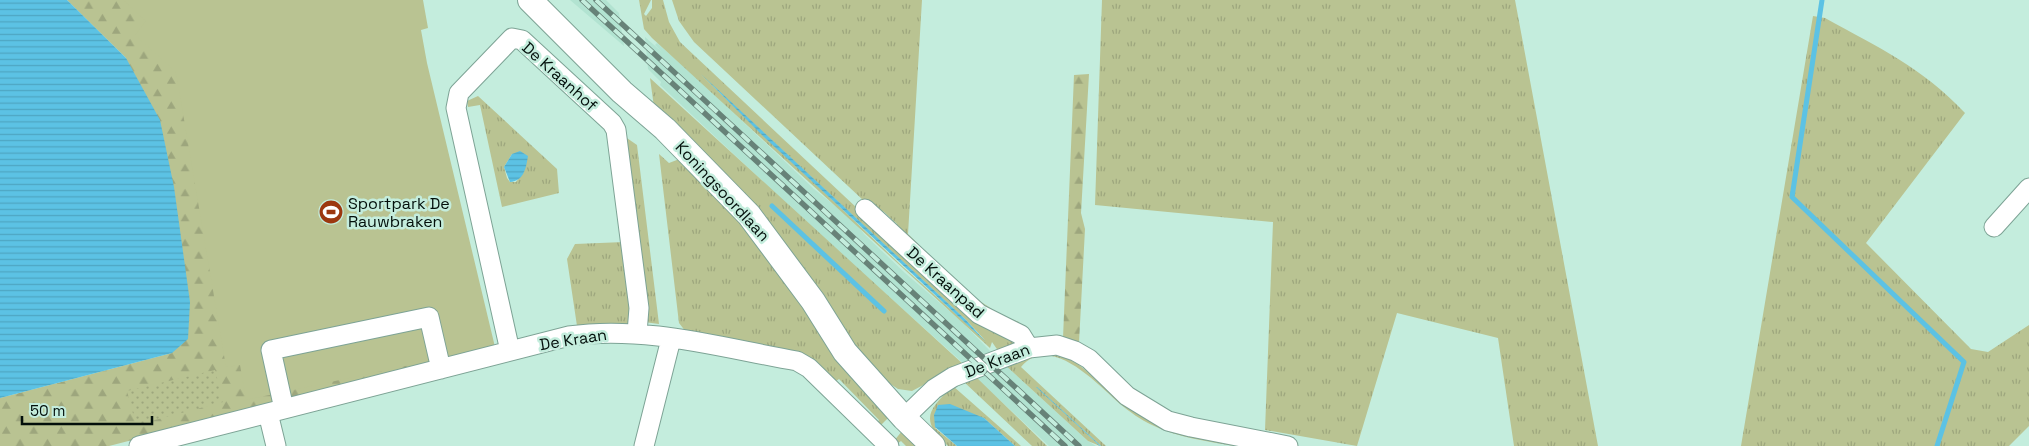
<svg xmlns="http://www.w3.org/2000/svg" width="2029" height="446" font-family="'Space Grotesk',sans-serif">
<defs>
<pattern id="grass-tufts" width="24" height="20" patternUnits="userSpaceOnUse" patternTransform="scale(1.25)"><rect width="24" height="20" fill="#b9c392"/><path d="M3 7l-1-3M5 7V3M7 7l1-3M15 17l-1-3M17 17v-4M19 17l1-3" fill="none" stroke="#9da67d"/></pattern>
<pattern id="forest-firs" width="22" height="20" patternUnits="userSpaceOnUse" patternTransform="scale(1.25)"><rect width="22" height="20" fill="#b9c392"/><path d="M5 1l3.5 6h-7zM16 11l3.5 6h-7z" fill="#9da67d"/></pattern>
<pattern id="park-dots" width="8" height="8" patternUnits="userSpaceOnUse" patternTransform="scale(1.25)"><rect width="8" height="8" fill="#b9c392"/><path d="M2 2h.1M6 6h.1" fill="none" stroke="#9da67d" stroke-width="1.8" stroke-linecap="round"/></pattern>
<pattern id="water-rules" width="6" height="5" patternUnits="userSpaceOnUse" patternTransform="scale(1.25)"><rect width="6" height="5" fill="#5cc2e4"/><path d="M0 2.5h6" fill="none" stroke="#4ea6c2"/></pattern>
</defs>
<rect width="100%" height="100%" fill="#c4eddd"/>
<path fill="#b2e3d1" d="M570,0H606L619,13L624,46Z
M645,37L662,52L655,45L657,43L700,81L814,189L854,221L864,234L905,273L961,321L993,354L987,356L984,353L981,357L978,355L964,364L805,221L660,85L661,82L648,69Z
M1004,364L1088,441L1096,446H1049L975,377L982,375L984,377L988,373L991,375L994,370L997,373Z"/>
<path fill="url(#grass-tufts)" fill-rule="evenodd" d="M639,0H651L644,14L646,16L652,8V0H663L669,22L680,42L971,315L1014,338L1012,347L999,352L992,342L990,348L652,38L644,29ZM700,74L966,320L985,340L902,266Z
M672,0H922L908,234C941,266 974,306 1019,322L1017,326L990,313L896,228L897,224L884,212L864,201L694,42L679,21Z
M1102,0H1515L1598,446H1514L1498,338L1397,313L1357,446L1265,430L1273,222L1095,205Z
M1813,16L1825,18C1879,48 1922,67 1965,113L1866,243L1971,349L1988,352L2029,325V426L2009,446H1741Z
M650,78L963,364L912,391L898,389L880,377L654,107Z
M478,96L557,169L559,193L502,207L480,105L468,107L467,101ZM512,154L524,172L516,182H510L507,178L504,167Z
M621,134L637,145L659,324L644,322Z
M659,154L669,163L682,158L743,224L889,417L880,426L877,423L879,420L839,379L835,382L686,332L679,323Z
M624,242L631,297L628,324L577,326L567,259L575,244Z
M1054,355C1085,360 1093,383 1118,396C1152,414 1197,428 1233,443L1234,446C1207,441 1178,438 1152,425C1141,420 1130,412 1120,404C1098,385 1051,332 1021,367L1106,446H1101L1036,386L1100,446L1088,441L1004,364L1026,358Z
M975,376L1047,446H1032L963,381Z
M953,386L1021,446H1015L984,418L935,428L957,446H948C920,420 927,411 953,386Z
M902,431L918,446H906L901,441L897,444L894,441Z"/>
<path fill="url(#forest-firs)" d="M67,0H135L495,347L109,446H0V398L172,353L126,58Z
M1089,74L1081,213L1085,229L1079,343L1063,338L1074,75Z"/>
<path fill="url(#park-dots)" d="M215,370L223,402L136,425L127,391Z"/>
<path fill="#b9c392" d="M123,0H423L428,28L421,30L427,63L495,347L246,400L240,365L226,367L177,78L175,71L135,35L146,21Z"/>
<path fill="url(#water-rules)" d="M0,0H67L126,58L160,120L174,187L190,302L188,339L172,353L0,398Z
M701,74L966,320L985,341L764,137Z
M520,151L528,156C526,168 524,181 510,182L504,167L512,154Z
M1036,387H1037L1101,446H1100Z
M950,404L984,418L1015,446H957L935,427L934,415L938,405Z"/>
<g fill="none" stroke-linecap="round" stroke-linejoin="round">
<path stroke="#5cc2e4" stroke-width="5" d="M1822,0L1792,197L1964,362L1937,446
M772,206L884,311"/>
<defs>
<path id="minor" d="M865,209L979,314L1021,335L1029,348
M1994,227L2029,188
M510,351L456,108L459,93L512,38L522,40L612,123L616,130L639,308L637,333
M284,409L271,350L429,317L441,369
M268,413L276,446
M904,418L934,389L953,377L1029,348L1057,345L1075,351L1089,359L1127,396L1168,421L1191,427L1288,446
M139,446L569,336C645,325 722,348 797,361L809,368L889,446
M644,446L671,339"/>
<path id="tertiary" d="M530,0L622,92L665,129L749,215L813,301L845,352L904,418L933,446"/>
</defs>
<use href="#minor" stroke="#7da395" stroke-width="21"/>
<use href="#tertiary" stroke="#7da395" stroke-width="26"/>
<use href="#minor" stroke="#fff" stroke-width="19"/>
<use href="#tertiary" stroke="#fff" stroke-width="24"/>
<defs>
<path id="rail" d="M582,0L1065,446
M596,0L1079,446"/>
</defs>
<use href="#rail" stroke="#678278" stroke-width="5.5"/>
<use href="#rail" stroke="#c4eddd" stroke-width="4" stroke-dasharray="11" stroke-linecap="butt"/>
</g>
<defs>
<symbol id="stadium-disc" viewBox="-11 -11 22 22"><circle r="9.5" fill="#9c370f" stroke="#c4eddd"/><path d="M0-5a6.5 5 0 1 0 0 10a6.5 5 0 1 0 0-10ZM-3.5-1.8h7v3.6h-7Z" fill="#fff"/></symbol>
</defs>
<g fill-rule="evenodd">
<use href="#stadium-disc" x="317" y="198" width="28" height="28"/>
</g>
<g text-anchor="middle" stroke-width="5" stroke-linejoin="round" paint-order="stroke">
<g font-size="16" fill="#030f0b" stroke="#c4eddd">
<text transform="translate(560 76) rotate(42)" y="6">De Kraanhof</text>
<text transform="translate(723 191) rotate(47)" y="6">Koningsoordlaan</text>
<text transform="translate(946 282) rotate(42)" y="6">De Kraanpad</text>
<text transform="translate(573 339) rotate(-9)" y="6">De Kraan</text>
<text transform="translate(997 360) rotate(-21)" y="6">De Kraan</text>
</g>
<g font-size="16" fill="#030f0b" stroke="#c4eddd" text-anchor="start">
<text x="348" y="209">Sportpark De<tspan x="348" dy="18">Rauwbraken</tspan></text>
</g>
</g>
<path d="M22 416v8h130v-8" fill="none" stroke="#030f0b" stroke-width="2.5"/>
<text x="30" y="416" font-size="15" fill="#030f0b" stroke="#c4eddd" stroke-width="4" paint-order="stroke">50 m</text>
</svg>
